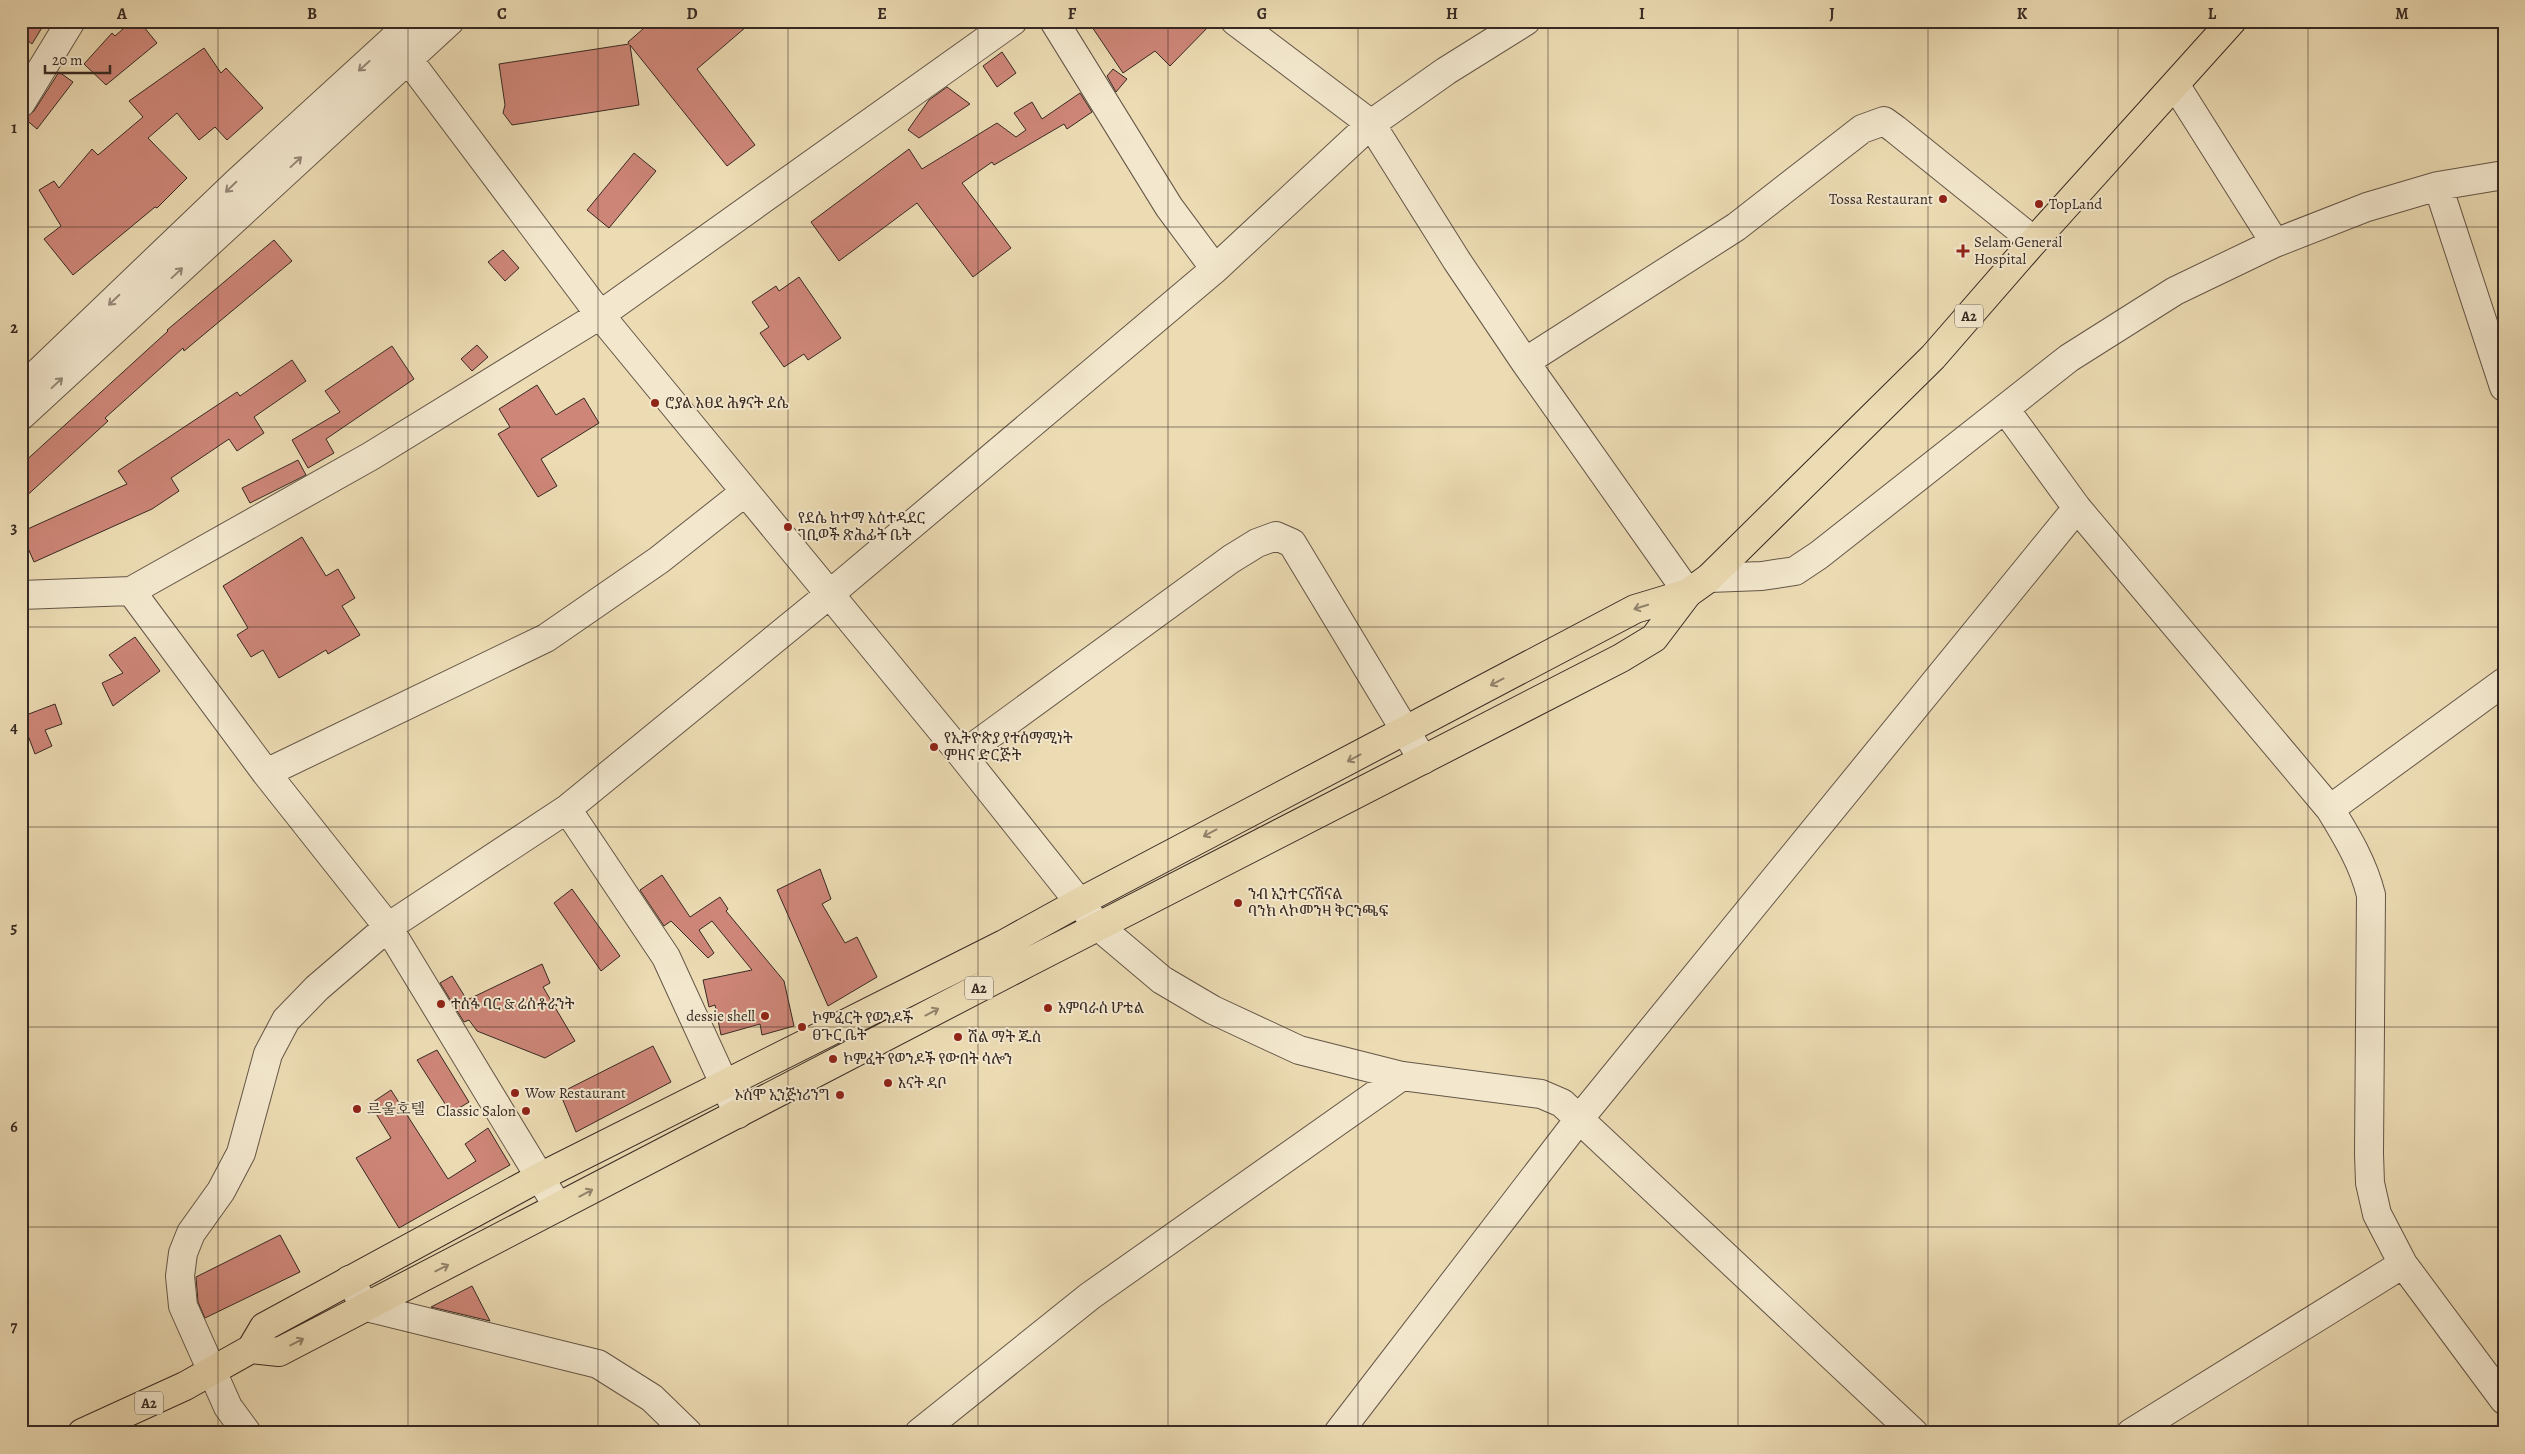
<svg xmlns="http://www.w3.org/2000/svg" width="2525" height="1454" font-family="Alegreya,'Noto Serif Ethiopic','Noto Serif KR',serif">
<rect width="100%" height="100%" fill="#ecdbb3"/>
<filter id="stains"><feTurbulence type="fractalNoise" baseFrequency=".004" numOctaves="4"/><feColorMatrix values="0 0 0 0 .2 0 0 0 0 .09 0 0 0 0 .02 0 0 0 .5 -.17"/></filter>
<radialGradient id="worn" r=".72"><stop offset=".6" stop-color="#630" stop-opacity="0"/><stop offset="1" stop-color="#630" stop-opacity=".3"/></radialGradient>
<path fill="#ce8678" stroke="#372923" d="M21,21H46L32,44L21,35Z
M132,21H139L157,43L106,85L84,64L112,33L115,36Z
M645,21H753L697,69L755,145L727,166L630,45L639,105L512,125L503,113L505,105L499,64L629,44L628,42L643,29Z
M1088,21H1214L1170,66L1155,51L1123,73Z
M204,48L221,73L226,68L263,108L227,140L215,127L199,140L177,113L148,138L187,178L157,208L155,207L73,275L44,239L61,226L39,190L54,181L59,188L92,149L98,155L143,117L129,101Z
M1002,52L1016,73L997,87L983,66Z
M1113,69L1127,79L1116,92L1107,76Z
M59,72L73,82L37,129L24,118L34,111Z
M947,87L970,104L919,138L908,130L929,100Z
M1080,93L1092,112L1067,129L1064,124L994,165L992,162L962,183L1011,248L973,277L917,203L839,261L811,222L909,149L922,169L997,123L1016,137L1026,130L1014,113L1032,102L1042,119Z
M634,153L656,171L609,228L587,210Z
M274,240L292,261L184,351L183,348L105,418L108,421L21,501V465L168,331L167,330Z
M503,250L519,268L505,281L488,262Z
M799,277L841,338L808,360L804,354L784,367L760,333L769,327L752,302L776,286L779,291Z
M477,345L488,357L472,371L461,359Z
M392,346L414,379L326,439L334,453L308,468L292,440L340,412L325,391Z
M292,360L306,381L254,417L264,433L237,451L229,439L171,478L179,491L152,509L34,562L21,532L127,484L118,471L237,392L240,396Z
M537,385L556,415L584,398L599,423L541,459L557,486L538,497L498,434L510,427L499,409Z
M298,460L306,475L250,503L242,488Z
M302,537L326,576L338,569L355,598L342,606L360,635L328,654L326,650L279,678L263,650L251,657L237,635L248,628L223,586Z
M135,637L160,671L113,706L102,683L123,673L109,655Z
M55,704L62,724L45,730L52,746L35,754L21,717Z
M820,869L831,899L822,904L845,943L857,937L877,977L828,1006L777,890Z
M662,875L690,917L720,897L728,909L726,911L784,981L794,1026L762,1035L760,1024L721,1035L715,1005L709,1007L703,980L752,970L712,921L699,930L714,953L708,958L671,921L664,926L640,890Z
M572,889L620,956L601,971L554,903Z
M542,964L550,983L543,987L575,1041L545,1058L477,1031L469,1020L464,1022L440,983L452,976L467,1000Z
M653,1046L671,1082L576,1132L560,1093Z
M437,1050L469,1102L451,1113L417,1060Z
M391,1090L448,1179L476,1161L465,1144L488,1128L510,1165L399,1228L356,1158L391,1138L370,1104Z
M280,1235L300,1272L205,1318L198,1302L196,1277Z
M472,1286L490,1321L431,1307Z"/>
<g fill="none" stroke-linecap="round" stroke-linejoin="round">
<defs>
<path id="minor" d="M1054,21L1169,207L1215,269
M1235,21L1371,124L1457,261L1525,362L1688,593
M393,39L600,315L962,755L1098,926L1162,980L1213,1010L1299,1050L1402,1076L1541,1094L1562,1103L1914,1433
M2176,86L2275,243
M21,103L71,21
M2438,186L2504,387
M1525,362L1736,227L1862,129L1884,121L1895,129L2034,241
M21,389L236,183L413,21
M2005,409L2077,508L2330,809C2347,837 2363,863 2371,895L2369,1154L2370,1183L2377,1214L2403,1264L2504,1400
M21,416L450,21
M1709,578L1762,576L1795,571L1819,555L2069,358L2175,291L2275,243L2367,207L2438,186L2504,175
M131,591L266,773L388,927L558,1207
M21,595L131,591L371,456L600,315L1013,21
M962,755L1231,559L1257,543L1276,536L1292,543L1423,760
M266,773L546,638L659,560L745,492
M567,809L666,957L738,1114
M2330,809L2504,682
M349,1280L366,1307L598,1364L652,1398L688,1433
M247,1433L228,1407L183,1306L180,1276L183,1253L191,1233L221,1191L241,1153L268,1054L286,1020L317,988L388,927L567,809L831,593L1215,269L1371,124L1446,71L1526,21
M919,1433L1090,1296L1402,1076
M1338,1433L1580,1118L2077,508
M2131,1433L2403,1264"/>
<path id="highway" d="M251,1349L279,1352L1027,963L1621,658L1654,638L1688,593L1709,578L1933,357L2034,241L2232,21
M82,1433L185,1386L251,1349L264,1327L540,1177L1004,944L1078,903L1635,609L1688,593"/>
</defs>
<use href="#minor" stroke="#645647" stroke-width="30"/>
<use href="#highway" stroke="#372923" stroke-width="30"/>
<use href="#minor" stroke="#f3e8ce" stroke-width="28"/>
<use href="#highway" stroke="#ecdbb3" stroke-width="28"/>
</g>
<defs><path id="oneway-shaft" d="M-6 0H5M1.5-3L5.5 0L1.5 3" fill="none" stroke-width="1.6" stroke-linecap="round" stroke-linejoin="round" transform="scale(1.25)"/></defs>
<g stroke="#958878">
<use href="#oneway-shaft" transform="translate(364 66) rotate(138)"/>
<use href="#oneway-shaft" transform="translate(296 162) rotate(-43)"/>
<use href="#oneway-shaft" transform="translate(231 187) rotate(136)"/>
<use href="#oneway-shaft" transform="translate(177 273) rotate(-43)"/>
<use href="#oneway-shaft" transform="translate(114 300) rotate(136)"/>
<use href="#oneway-shaft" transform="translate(57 383) rotate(-43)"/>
</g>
<g stroke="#92826b">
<use href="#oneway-shaft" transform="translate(1641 607) rotate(163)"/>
<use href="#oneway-shaft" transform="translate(1497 682) rotate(152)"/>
<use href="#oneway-shaft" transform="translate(1354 758) rotate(152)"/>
<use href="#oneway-shaft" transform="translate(1210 833) rotate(152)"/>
<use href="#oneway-shaft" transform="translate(932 1012) rotate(-28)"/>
<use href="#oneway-shaft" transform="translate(586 1193) rotate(-28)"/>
<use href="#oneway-shaft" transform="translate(442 1268) rotate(-27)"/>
<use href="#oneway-shaft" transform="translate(297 1342) rotate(-27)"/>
</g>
<path fill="none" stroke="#372923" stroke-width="1" stroke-opacity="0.55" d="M218,21V1433M408,21V1433M598,21V1433M788,21V1433M978,21V1433M1168,21V1433M1358,21V1433M1548,21V1433M1738,21V1433M1928,21V1433M2118,21V1433M2308,21V1433M21,227H2504M21,427H2504M21,627H2504M21,827H2504M21,1027H2504M21,1227H2504"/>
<g fill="#8f2418" stroke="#f3e8ce" stroke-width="2">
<circle cx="1943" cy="199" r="5"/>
<circle cx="2039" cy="204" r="5"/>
<path d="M1960.5 243.5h5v5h5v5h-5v5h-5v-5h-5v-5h5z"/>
<circle cx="655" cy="403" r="5"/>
<circle cx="788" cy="527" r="5"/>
<circle cx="934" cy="747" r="5"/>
<circle cx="1238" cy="903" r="5"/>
<circle cx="441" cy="1004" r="5"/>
<circle cx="1048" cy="1008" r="5"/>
<circle cx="765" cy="1016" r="5"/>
<circle cx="802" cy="1027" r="5"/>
<circle cx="958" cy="1037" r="5"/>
<circle cx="833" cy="1059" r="5"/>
<circle cx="888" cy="1083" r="5"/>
<circle cx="515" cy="1093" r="5"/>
<circle cx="840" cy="1095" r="5"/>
<circle cx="357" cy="1109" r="5"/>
<circle cx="526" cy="1111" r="5"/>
</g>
<g text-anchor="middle" stroke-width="4" stroke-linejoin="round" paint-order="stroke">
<g fill="#f3e8ce" stroke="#6f6256" stroke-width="1">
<rect x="1955" y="304.5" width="28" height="23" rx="4"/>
<rect x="965" y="976.5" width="28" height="23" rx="4"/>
<rect x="135" y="1391.5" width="28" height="23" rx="4"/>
</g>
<g font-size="14" font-weight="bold" fill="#372923">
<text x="1969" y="321">A2</text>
<text x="979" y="993">A2</text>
<text x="149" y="1408">A2</text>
</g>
<g font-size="15" fill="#372923" stroke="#f3e8ce" text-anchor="start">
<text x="1933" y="204" text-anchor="end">Tossa Restaurant</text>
<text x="2049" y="209">TopLand</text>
<text x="1974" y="247">Selam General<tspan x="1974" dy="17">Hospital</tspan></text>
<text x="665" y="408">ሮያል አፀደ ሕፃናት ደሴ</text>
<text x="798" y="523">የደሴ ከተማ አስተዳደር<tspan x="798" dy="17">ገቢወች ጽሕፊት ቤት</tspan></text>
<text x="944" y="743">የኢትዮጵያ የተስማሚነት<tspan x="944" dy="17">ምዘና ድርጅት</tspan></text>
<text x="1248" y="899">ንብ ኢንተርናሽናል<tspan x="1248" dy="17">ባንክ ላኮመንዛ ቅርንጫፍ</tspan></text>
<text x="451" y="1009">ተስፋ ባር &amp; ሬስቶራንት</text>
<text x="1058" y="1013">አምባራስ ሆቴል</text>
<text x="755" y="1021" text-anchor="end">dessie shell</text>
<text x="812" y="1023">ኮምፈርት የወንዶች<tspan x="812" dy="17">ፀጉር ቤት</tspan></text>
<text x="968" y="1042">ሽል ማት ጁስ</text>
<text x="843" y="1064">ኮምፈት የወንዶች የውበት ሳሎን</text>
<text x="898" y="1088">እናት ዳቦ</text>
<text x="525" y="1098">Wow Restaurant</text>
<text x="830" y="1100" text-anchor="end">ኦስሞ ኢንጅነሪንግ</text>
<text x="367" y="1114">르울호텔</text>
<text x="516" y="1116" text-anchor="end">Classic Salon</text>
</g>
</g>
<rect width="2525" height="1454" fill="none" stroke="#ecdbb3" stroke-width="55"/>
<path d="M45 65v8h65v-8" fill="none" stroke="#372923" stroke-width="2.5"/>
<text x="52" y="65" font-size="15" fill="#372923" stroke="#f3e8ce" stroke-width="4" paint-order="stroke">20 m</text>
<rect x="28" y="28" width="2470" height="1398" fill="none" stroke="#372923" stroke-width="2"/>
<g font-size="16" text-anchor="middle" font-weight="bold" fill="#372923">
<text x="122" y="19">A</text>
<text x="312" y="19">B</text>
<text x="502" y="19">C</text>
<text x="692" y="19">D</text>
<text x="882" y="19">E</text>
<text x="1072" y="19">F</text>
<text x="1262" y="19">G</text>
<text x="1452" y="19">H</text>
<text x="1642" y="19">I</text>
<text x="1832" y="19">J</text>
<text x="2022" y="19">K</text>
<text x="2212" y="19">L</text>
<text x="2402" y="19">M</text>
<text x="14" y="133">1</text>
<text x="14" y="333">2</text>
<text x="14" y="533">3</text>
<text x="14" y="733">4</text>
<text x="14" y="933">5</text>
<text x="14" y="1132">6</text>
<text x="14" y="1332">7</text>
</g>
<rect width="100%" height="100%" filter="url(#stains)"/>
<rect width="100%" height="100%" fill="url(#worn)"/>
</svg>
